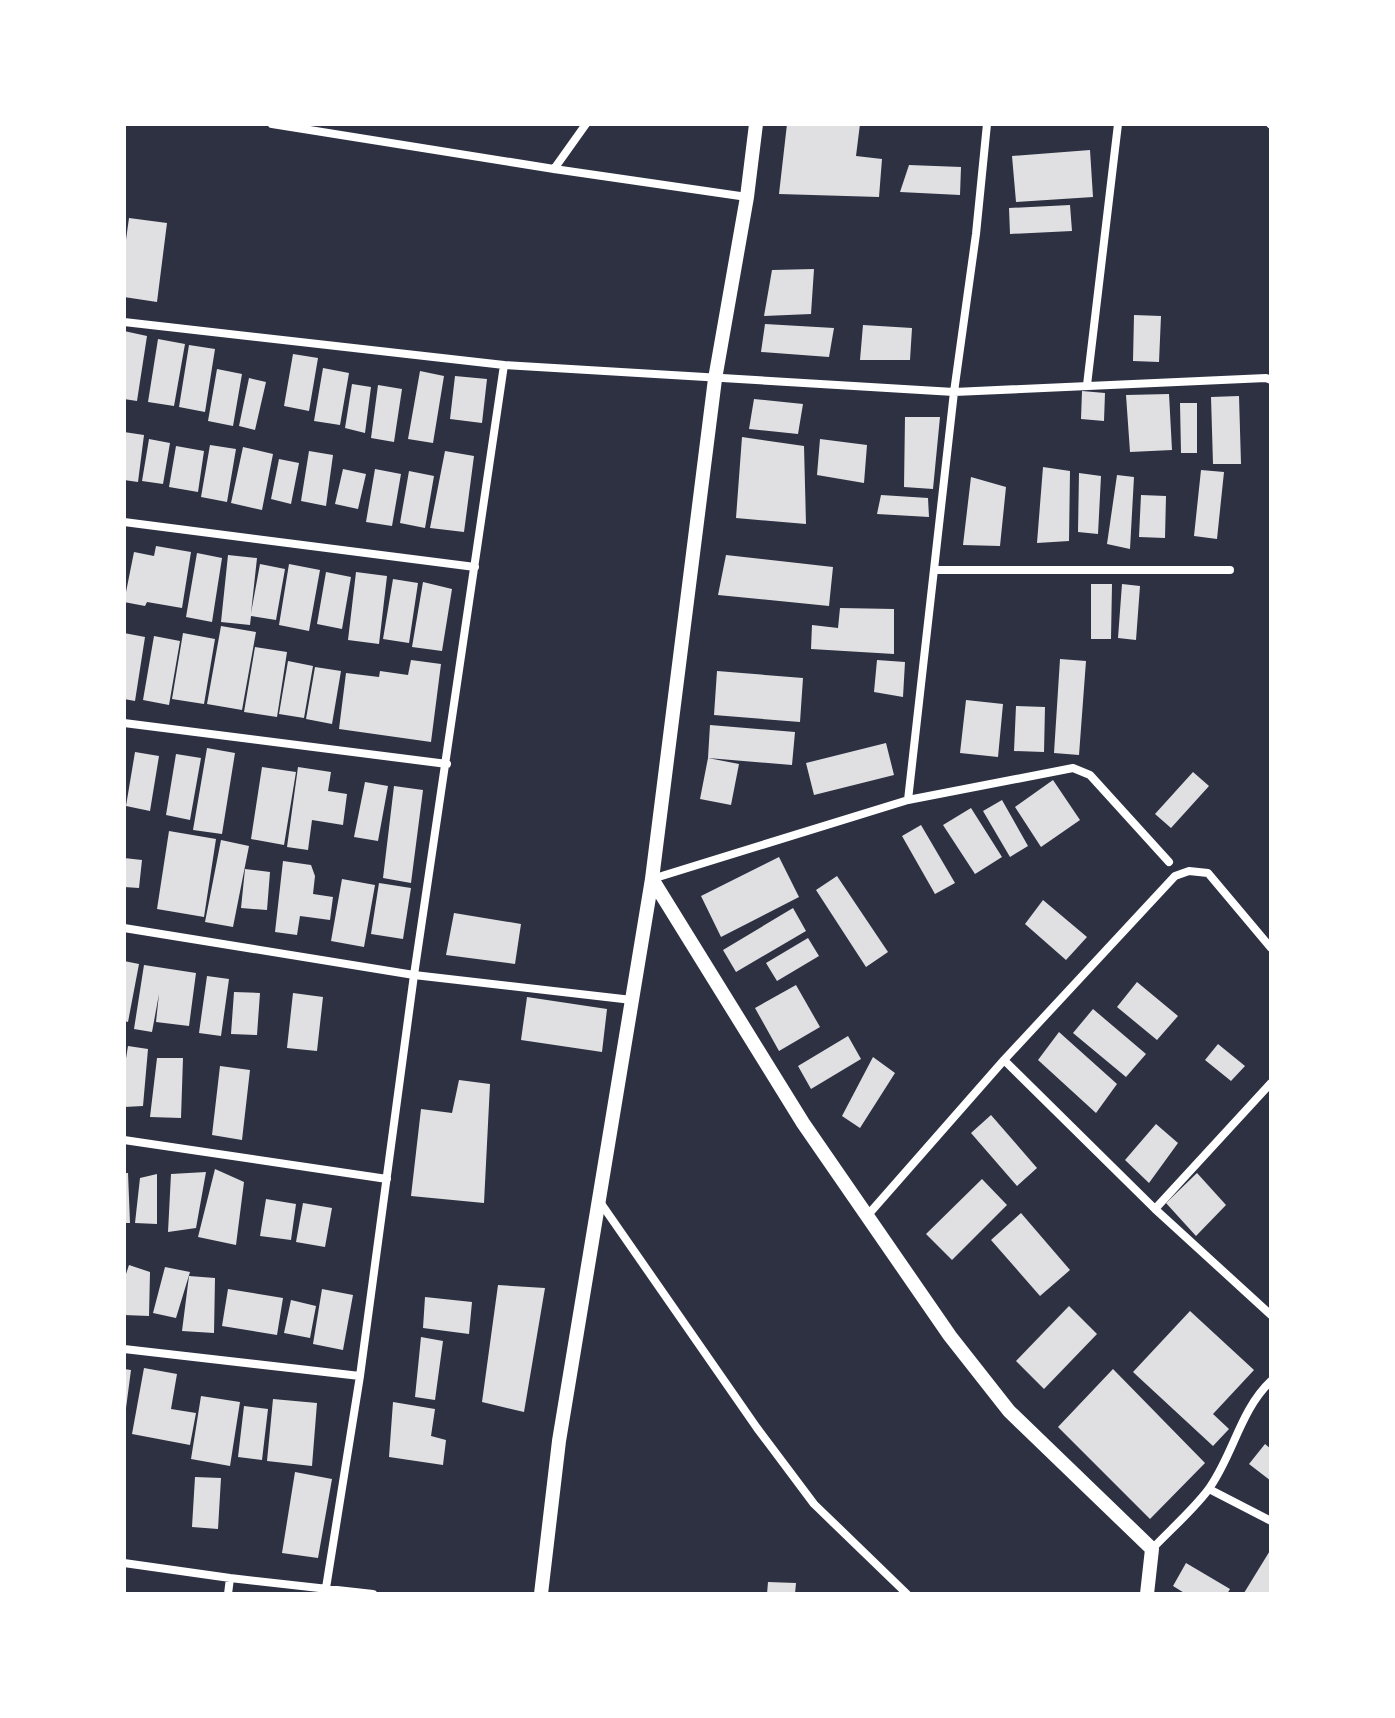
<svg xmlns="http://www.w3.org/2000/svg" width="1395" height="1718" font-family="Arial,sans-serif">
<rect width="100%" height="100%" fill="#2d3142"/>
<path fill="#e0e0e3" d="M787,124H860L856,156L882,159L879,197L779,194Z
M1090,150L1093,197L1016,202L1012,156Z
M909,165L961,167L960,195L900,192Z
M1070,205L1072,231L1010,234L1009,208Z
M129,218L167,223L157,302L124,297V254Z
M814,269L811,314L764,316L772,270Z
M1134,315L1161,316L1159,362L1133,361Z
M765,324L834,328L829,357L761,352Z
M863,325L912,328L910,360H860Z
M124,331L147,336L137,401L124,399Z
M158,339L185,344L174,406L148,402Z
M189,345L215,349L205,412L179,407Z
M293,354L318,358L309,411L284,406Z
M323,368L349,373L340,425L314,421Z
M217,369L242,374L233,426L208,421Z
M420,371L444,376L433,443L408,439Z
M455,376L487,379L482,423L450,419Z
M249,378L266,382L255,430L239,426Z
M352,384L371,387L365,433L345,428Z
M378,385L402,389L394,442L371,438Z
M1082,391L1105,393L1104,421L1081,419Z
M1169,394L1172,450L1130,452L1126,395Z
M1239,396L1241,464H1213L1211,397Z
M754,399L803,404L798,434L749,429Z
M1180,403H1197V453H1181Z
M905,417H940L933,489L904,487Z
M124,432L144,435L138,482L124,480Z
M742,437L804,446L806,524L736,518Z
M149,439L170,443L163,484L142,481Z
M820,439L867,445L864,483L817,475Z
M210,445L236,449L227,502L201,497Z
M176,446L204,451L198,492L169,487Z
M243,447L273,454L262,510L231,503Z
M309,451L333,455L326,506L301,501Z
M445,451L474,456L464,532L430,528Z
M279,459L299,463L291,504L271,499Z
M1043,467L1070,471L1069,541L1037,543Z
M343,469L366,474L358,509L335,504Z
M375,469L401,474L392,526L366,522Z
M1201,470L1224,472L1217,539L1194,536Z
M409,471L434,476L425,528L400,523Z
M1079,473L1101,476L1098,534L1078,532Z
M1117,475L1134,477L1130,549L1107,544Z
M971,477L1006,487L1000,546L963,545Z
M881,495L928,498L929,517L877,514Z
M1141,495L1166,496L1165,538L1139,537Z
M156,546L191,552L182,608L147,602L145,606L124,602L134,552L154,556Z
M197,553L222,558L212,622L186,617Z
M228,555L257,558L251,613L260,564L285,569L276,620L251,616L250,625L221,622Z
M726,555L833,567L829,606L718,595Z
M289,564L320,570L309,631L279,625Z
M326,572L351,577L342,629L317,624Z
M356,572L387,576L379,644L348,640Z
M393,579L418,583L409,643L383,639Z
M423,582L452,589L442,651L412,647Z
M1091,584H1112L1111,639H1091Z
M1122,584L1140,586L1136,640L1118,638Z
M840,608L894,609V654L811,649L812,625L838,628Z
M221,626L256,632L242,710L207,704Z
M124,633L145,637L135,701L124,699Z
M183,633L215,639L204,704L172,699Z
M154,636L180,641L169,705L143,700Z
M255,647L287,652L277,717L244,712Z
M1060,659L1086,661L1079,755L1054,753Z
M411,660L441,664L431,742L339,729L346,673L379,677L380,671L408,675Z
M877,660L905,662L903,697L874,692Z
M288,661L313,666L304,718L279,714Z
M315,667L341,671L332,724L306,719Z
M717,671L803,678L800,722L714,715Z
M966,700L1003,704L998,757L960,753Z
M1016,706L1045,707L1044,752L1014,751Z
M710,725L795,732L792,765L708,758L739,764L731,805L700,799L708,758Z
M886,743L894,775L814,795L806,763Z
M207,748L235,753L222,834L193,830Z
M135,752L159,756L150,811L126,806Z
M176,754L201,758L190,820L166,815Z
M262,767L296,772L284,845L251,839Z
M298,767L331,772L328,791L347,794L343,825L312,820L308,850L287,847Z
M1193,772L1209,786L1171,828L1155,814Z
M1053,780L1080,820L1041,847L1015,807Z
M365,782L388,786L378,841L354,837Z
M394,786L423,790L411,883L383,878Z
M1002,800L1028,846L1010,857L983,811Z
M971,808L1002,857L975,874L943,825Z
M921,825L955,883L935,894L902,836Z
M169,831L216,839L204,917L157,909Z
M221,840L249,846L233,927L205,922Z
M779,857L799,897L721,937L701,896Z
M124,858L142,860L139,888L124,887Z
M283,861L311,865L315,876L313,894L333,897L330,920L300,916L297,935L275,932Z
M245,869L270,872L267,910L241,908Z
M837,876L888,952L866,967L816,890Z
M342,879L375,885L364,947L331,941Z
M379,883L411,888L403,939L371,934Z
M1043,900L1087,937L1066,960L1025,924Z
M793,908L806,931L736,972L723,950Z
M454,913L521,924L515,964L446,955Z
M808,938L819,956L777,981L766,963Z
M124,961L139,964L128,1022L124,1021Z
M144,965L196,973L189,1026L156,1022L159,994L152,1032L134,1029Z
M207,976L229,979L221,1036L199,1033Z
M1137,982L1178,1016L1157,1040L1117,1007Z
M796,985L820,1027L779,1051L755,1008Z
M234,992L260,993L257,1035L231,1034Z
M293,993L323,997L317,1051L287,1048Z
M527,997L607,1009L602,1052L521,1040Z
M1093,1009L1146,1054L1126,1077L1073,1033Z
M1059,1032L1117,1084L1096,1113L1038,1060Z
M848,1036L861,1059L811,1089L798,1066Z
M1218,1044L1245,1066L1231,1081L1205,1060Z
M128,1046L148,1049L143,1106L124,1107V1071Z
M873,1057L895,1073L860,1128L842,1116Z
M157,1058H183L181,1118L150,1117Z
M220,1066L250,1070L242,1140L212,1135Z
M459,1080L490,1084L484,1203L411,1196L421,1109L452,1113Z
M991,1115L1037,1168L1017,1186L971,1133Z
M1156,1124L1178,1143L1149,1183L1125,1160Z
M215,1169L244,1182L236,1245L198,1237Z
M206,1172L196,1228L168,1232L171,1174Z
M124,1173H128L130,1223H124Z
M1197,1173L1226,1205L1196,1236L1166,1203Z
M157,1174V1224L135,1223L140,1178Z
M982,1179L1007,1205L952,1260L926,1234Z
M266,1199L296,1204L291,1240L260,1236Z
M303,1203L332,1208L325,1247L296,1242Z
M1021,1213L1070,1270L1040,1296L991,1240Z
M129,1265L150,1272L149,1316L124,1315V1280Z
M165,1267L190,1272L176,1318L153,1313Z
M189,1276L215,1278L214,1333L182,1331Z
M498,1285L545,1288L524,1412L482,1402Z
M228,1289L283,1298L277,1335L222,1326Z
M322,1289L353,1295L343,1350L313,1344Z
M425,1297L472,1302L469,1334L423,1328Z
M291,1300L316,1306L310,1338L284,1333Z
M1069,1306L1097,1334L1044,1389L1016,1361Z
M1190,1311L1254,1370L1213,1414L1229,1429L1213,1446L1133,1372Z
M421,1337L443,1341L435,1400L415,1397Z
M144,1368L177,1374L171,1409L196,1413L190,1445L132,1434Z
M124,1369L131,1370L126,1408H124Z
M1113,1369L1205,1463L1150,1519L1058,1427Z
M201,1396L240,1402L230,1466L191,1459Z
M273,1399L317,1403L312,1466L267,1461Z
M393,1402L435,1409L431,1436L446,1440L443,1465L389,1457Z
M244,1406L268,1409L262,1460L238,1457Z
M1265,1444L1271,1449V1481L1249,1464Z
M295,1472L332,1479L318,1558L282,1553Z
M195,1477L221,1478L218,1529L192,1527Z
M1271,1549V1594H1246L1244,1593Z
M1186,1563L1230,1589L1227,1594H1186L1173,1586Z
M768,1582L796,1583L795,1594H767Z"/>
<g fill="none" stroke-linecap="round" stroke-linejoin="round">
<path stroke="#fff" stroke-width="8" d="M272,124L554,169L747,197
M1270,124L1271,125
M554,169L586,124
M124,322L504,365L954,392L1266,378L1271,380
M1087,385L1118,124
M124,522L475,567
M934,570H1230
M124,723L447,764
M908,800L954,392L976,234L987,124
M652,879L908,800L1073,768L1090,775L1169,862
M124,928L414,975L632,1000
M1004,1060L1155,1209L1271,1315
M124,1140L387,1179
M600,1202L757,1428L814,1504L907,1594
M1155,1209L1271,1083
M867,1216L1004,1060L1175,876L1189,871L1208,873L1271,948
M124,1349L360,1376
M1209,1489L1271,1521
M1152,1549C1170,1530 1192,1511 1208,1490C1233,1456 1240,1410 1271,1381
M124,1563L230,1578L373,1594
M326,1588L360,1376L414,975L504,365
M228,1594L230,1578"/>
<path stroke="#fff" stroke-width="14" d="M652,879L803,1123L950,1336L1009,1411L1152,1549L1147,1594
M541,1594L559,1441L652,879L715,379L747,197L756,124"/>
</g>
<rect width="1395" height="1718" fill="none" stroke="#ffffff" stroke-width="252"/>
</svg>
